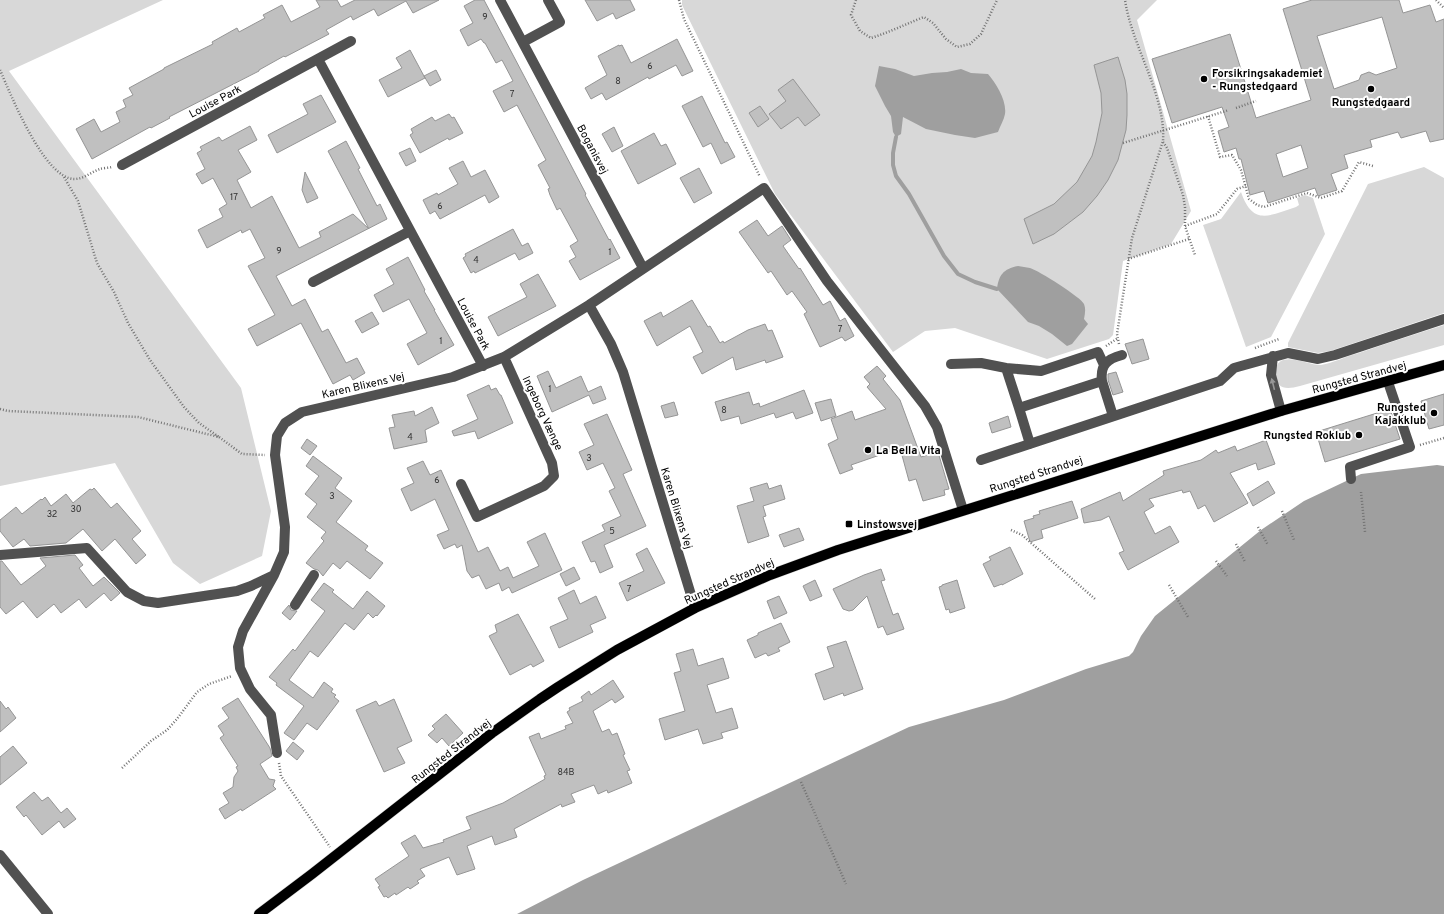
<svg xmlns="http://www.w3.org/2000/svg" width="1444" height="914" font-family="Overpass,sans-serif">
<rect width="100%" height="100%" fill="#fff"/>
<path fill="#d8d8d8" d="M0,0H163L9,71L241,388L271,511L262,556L200,584L173,563L115,463L0,486Z
M682,0H1157L1137,20L1191,211L1171,244L1123,261L1113,335L1109,339L1047,359L955,328L925,331L893,352L775,194L682,5Z
M1424,167L1444,178V313L1330,351L1318,353L1288,347V343L1368,184Z
M1241,192C1253,226 1268,216 1296,207L1299,205L1297,198L1305,195L1313,198L1325,234L1271,337L1246,347L1203,225L1221,219Z
M1444,325V345L1300,386C1285,390 1275,389 1276,371C1277,348 1310,366 1321,365C1333,363 1347,356 1359,353C1387,343 1416,334 1444,325Z"/>
<path fill="#9f9f9f" d="M879,66L895,69L914,76L932,73L947,72L961,69L971,73L988,74C996,83 1007,101 1005,114C1004,120 1000,126 998,132L975,138L955,135L926,129L903,117L901,134L896,137L893,132L891,116L885,106L875,86Z
M1018,266C1022,267 1026,267 1030,268C1038,270 1082,298 1084,304C1086,309 1085,314 1084,319L1088,324L1072,344L1067,346L1052,334L1039,326L1028,322L997,289C999,275 1003,269 1018,266Z
M1437,465L1444,466V914H517L583,880L909,727L1004,700L1086,669L1129,656L1133,652L1141,636L1155,616L1261,530L1304,501L1361,474Z"/>
<g fill="none" stroke-linecap="round" stroke-linejoin="round">
<path stroke="#9f9f9f" stroke-width="4" d="M896,137L893,153V165L896,176L909,194L944,256L958,274L975,282L997,289"/>
</g>
<path fill="#c0c0c0" stroke="#959595" fill-rule="evenodd" d="M316,0H337L341,7L355,0H439L413,13L406,1L378,16L374,9L353,20L351,16L326,30L329,34L285,57L284,56L259,70V71L169,117L170,118L151,128L150,127L92,159L76,129L94,119L101,132L120,122L116,112L126,107L123,100L133,95L129,88L164,69V68L213,44L212,42L237,28L239,32L265,18L263,15L282,5L291,22L320,7Z
M475,0H484L563,150L586,194L585,195L609,240L610,239L620,258L580,280L569,261L576,257L570,246L578,241L560,208L557,210L550,195L548,189L550,188L538,165L546,160L517,105L504,112L493,91L513,81L502,60L496,63L485,43H484L481,39L468,46L460,30L473,23L464,6Z
M585,0H630L635,10L616,19L613,13L597,21Z
M1312,0H1399L1403,13L1430,5L1436,22L1444,19V139L1430,142L1426,131L1401,138L1398,132L1370,140L1372,147L1344,155L1348,168L1331,174L1337,190L1318,196L1315,188L1268,203L1264,191L1250,195L1241,159H1239L1236,148L1224,152L1218,131L1229,127L1222,107L1172,123L1152,59L1230,34L1256,118L1311,100L1283,9ZM1382,17L1397,68L1376,75L1369,72L1361,75L1359,80L1334,89L1317,36ZM1301,145L1308,168L1283,177L1276,154Z
M677,39L693,71L682,76L676,65L649,79L648,77L606,100L602,93L591,99L585,88L607,75L598,56L619,45V46L622,45L631,63Z
M410,50L425,78L388,97L379,80L402,68L396,58Z
M1118,57L1125,80L1127,94V115L1126,130L1118,160L1108,180L1097,196L1083,212L1054,234L1033,244L1024,219L1054,204L1077,182L1092,156L1096,142L1102,113L1101,93L1094,65Z
M436,70L441,80L430,86L424,76Z
M793,79L820,115L805,126L798,117L781,129L769,114L786,101L778,90Z
M321,95L336,122L277,153L268,135L308,114L303,104Z
M702,96L725,143L727,142L735,157L721,164L711,143L703,147L682,106Z
M760,106L769,119L758,127L749,113Z
M449,114L452,118L454,117L463,133L449,140L448,138L420,153L410,135L413,133L411,129L432,117L435,121Z
M250,126L257,140L238,150L251,172L237,180L251,208L272,196L299,248L321,237L319,232L353,214L369,229L328,151L346,141L360,168L358,169L377,206L380,204L387,219L276,276L292,306L305,299L322,332L328,329L346,363L357,358L365,373L353,380L350,375L333,384L301,323L257,346L248,329L275,315L248,266L265,258L250,229L242,233L241,230L207,248L198,230L223,217L219,209L227,204L213,178L202,184L196,174L205,169L197,153L202,150L200,147L219,137L222,141Z
M614,127L623,146L612,152L602,134Z
M654,133L661,146L666,144L676,164L638,184L621,151Z
M410,148L416,161L406,166L399,153Z
M463,161L471,177L485,170L499,197L489,203L485,195L440,219L435,211L430,214L423,200L437,193L438,195L458,184L449,168Z
M699,168L712,193L694,203L680,178Z
M305,172L318,198L307,203L302,190Z
M757,220L768,236L782,226L791,240L783,246L799,269L800,268L823,305L830,301L840,321L845,318L854,336L845,341L842,337L820,347L804,314L807,312L792,291L787,295L771,271L768,273L739,232Z
M513,229L522,246L528,243L533,253L519,260L515,253L475,273L474,271L471,273L463,258L466,256L465,254Z
M408,257L425,290L424,291L435,310H434L454,345L418,365L407,344L427,333L409,299L383,312L374,295L394,284L386,269Z
M538,274L556,306L498,336L488,317L527,297L520,284Z
M692,300L708,327L710,326L720,343L723,341L724,343L748,330L765,324L768,331L772,330L783,357L766,363L765,360L736,370L733,357L702,374L693,357L703,352L690,326L657,346L644,321L661,312L663,317Z
M372,312L379,324L362,333L355,321Z
M1143,339L1149,359L1132,364L1125,344Z
M877,366L886,376L883,379L900,400L921,457L938,452L949,489L944,490L945,495L923,501L916,479L909,481L900,448L851,465L853,469L840,474L828,444L838,439L831,419L852,411L855,420L886,409L867,387L870,384L864,377Z
M548,371L556,388L581,376L588,392L601,386L606,399L593,404L589,395L552,412L537,376Z
M1116,372L1123,392L1113,395L1108,380V374Z
M489,385L491,390L496,388L500,395H501L513,423L478,439L475,431L454,436L452,431L478,419L467,395Z
M804,390L813,413L796,419L793,412L776,418L774,413L741,424L739,416L721,421L715,402L749,392L753,405L759,403L760,407Z
M1444,394V425L1429,429L1421,401Z
M831,399L836,416L821,421L815,403Z
M674,402L678,415L665,418L661,406Z
M432,407L439,423L425,430L427,442L394,449L389,428L395,427L392,415L414,411L415,416Z
M1390,409L1400,439L1325,462L1316,432Z
M607,414L632,470L623,474L646,526L604,545L613,567L600,573L595,561L591,562L582,542L605,531L602,525L621,516L609,491L615,488L603,463L587,470L579,452L594,445L584,424Z
M1008,416L1011,427L992,433L989,423Z
M307,439L317,446L310,455L301,448Z
M1266,440L1275,464L1258,470L1256,463L1230,473L1248,503L1214,522L1205,505L1198,509L1190,491L1183,493L1182,490L1149,499L1154,506L1144,512L1155,534L1170,526L1179,542L1128,570L1119,553L1124,551L1109,516L1101,520L1084,523L1081,509L1120,492L1123,501L1164,475L1163,471L1201,460L1216,450L1218,453L1235,446L1237,451Z
M313,456L342,478L335,488L352,501L336,522L368,546L365,550L383,563L370,579L347,561L340,569L333,563L323,576L318,570L314,569L306,563L324,541L321,538L326,532L307,517L317,504L305,494L319,476L306,466Z
M423,461L430,475L441,470L478,552L488,547L500,571L508,567L513,578L539,566L527,542L545,533L562,570L512,593L509,587L502,591L499,583L486,589L479,575L472,578L467,571L462,545L457,548L455,544L444,549L437,535L449,530L435,499L411,511L401,489L414,483L407,468Z
M1268,481L1275,493L1253,506L1247,494Z
M767,483L769,489L781,485L785,499L763,506L766,516L763,517L769,536L748,543L737,506L754,501L750,488Z
M94,488L111,508L117,503L141,531L132,539L146,555L136,564L115,539L102,551L83,529L66,543L30,546L24,539L13,547L0,531V520L16,507L22,514L41,499L42,500L45,497L51,506L66,494L73,503L90,489L92,490Z
M1072,501L1078,518L1041,530L1043,538L1030,542L1024,521L1034,518L1033,516L1040,514L1039,511Z
M799,528L804,540L784,547L779,535Z
M1010,547L1023,574L1002,585V584L994,587L983,564L991,560L989,557Z
M647,548L665,583L627,601L619,583L644,571L636,554Z
M75,555L83,565L79,568L93,586L104,577L120,593L111,601L104,593L86,608L79,599L61,613L54,604L37,618L23,601L6,614L0,607V561H2L21,585L46,566L40,558Z
M574,567L580,579L566,586L560,574Z
M881,569L885,580L881,581L893,615L898,613L904,629L887,635L883,626L878,628L867,596L853,610L849,611L843,609L833,589L864,575Z
M815,580L822,596L810,601L803,586Z
M957,580L965,608L950,613L949,609L946,610L939,587L942,586V585Z
M324,583L334,590L332,592L353,609L367,591L385,606L377,616L376,615L373,618L368,613L354,630L345,623L318,657L310,651L289,680L313,698L324,682L333,689L331,692L336,695L334,697L339,701L317,730L307,723L294,740L284,733L304,706L276,685L277,683L269,677L293,649L295,651L325,611L311,600Z
M574,590L580,604L596,596L606,618L590,625L593,632L559,648L550,627L568,619L558,598Z
M779,596L787,613L774,619L767,601Z
M289,605L291,610L297,611L290,620L282,613Z
M518,614L544,661L533,667L531,664L510,675L489,636L497,632L495,625Z
M781,623L790,642L778,648L780,651L768,656L766,653L755,658L747,640L758,635V633Z
M846,641L863,689L844,696L843,693L824,700L815,674L834,667L827,647Z
M693,649L698,666L723,658L729,678L707,685L716,713L732,708L738,728L721,733L723,738L703,744L698,729L665,740L659,719L685,711L674,673L681,671L676,654Z
M613,680L624,697L615,703L612,699L593,711L602,732L609,729L612,735L617,733L625,754L623,755L630,770L627,771L632,783L608,793L607,790L598,794L594,785L571,794L575,802L562,807L561,804L514,829L517,837L495,845L492,836L467,846L475,869L457,875L449,857L420,869L425,876L417,881L419,883L410,889L408,887L396,895L395,893L388,898L386,896L384,897L378,887L380,886L375,879L409,856L401,843L415,835L423,848L444,842L443,840L471,829L466,817L503,803L545,779L544,776L546,775L529,737L539,733L541,739L566,729L565,726L573,723L567,712L570,710L569,708L583,701L581,697L589,691L591,695Z
M238,698L270,748L272,756L260,764L269,779L275,780L273,786L276,789L242,811L241,809L225,819L219,809L229,803L223,793L233,787L234,777L238,771L236,767L238,766L220,738L224,735L218,726L229,718L222,708Z
M394,699L412,741L397,748L405,763L384,772L356,710L376,701L379,706Z
M0,701L6,709L8,707L16,718L0,732Z
M446,714L463,733L449,746L442,738L437,743L428,735L435,729L432,726Z
M293,742L304,751L297,760L286,751Z
M13,746L27,763L0,785V757Z
M34,792L42,801L48,797L61,813L67,808L76,819L64,828L59,821L42,835L26,815L24,817L16,807Z"/>
<g fill="none" stroke-linecap="round" stroke-linejoin="round">
<defs>
<path id="major" d="M259,914L312,874L492,733L540,699L558,687L617,650L695,608L770,575L838,550L1281,411L1444,365"/>
</defs>
<use href="#major" stroke="#dbdbdb" stroke-width="11"/>
<path stroke="#737373" stroke-width="2.5" stroke-dasharray="1 2" stroke-linecap="butt" d="M679,0L684,19L760,177
M856,0L851,15L860,31L871,38C890,32 906,24 924,17L933,23L946,39L957,47L970,44L981,34L997,0
M1436,0L1444,8
M0,70C11,95 44,178 74,179C84,179 91,172 100,169C103,168 108,168 112,167
M1236,108L1256,101
M1208,116L1220,157L1232,155L1241,170L1249,199L1257,205L1264,207L1307,193L1321,198L1342,191L1359,162L1373,166
M1163,142L1167,148L1183,195L1185,207V226L1195,255
M1123,143L1229,110
M64,177L78,201L97,263L114,292L128,323L150,360L184,407L199,423L219,437
M1185,226L1217,214L1237,189L1246,186
M1128,259L1189,239
M1119,344L1117,334L1132,238L1163,141C1166,95 1132,47 1125,0
M1106,346L1118,338
M1255,348L1279,339
M0,409L8,411L138,417L219,437L242,454L265,455
M1420,445L1444,438
M1361,492L1365,532
M1282,511L1294,540
M1258,527L1268,545
M1011,530L1022,535L1095,599
M1236,544L1245,562
M1216,561L1227,576
M1169,585L1188,617
M279,763L281,776L330,847
M122,768L151,741L167,730L177,719L197,692L209,684L232,676
M801,782L846,884"/>
<path stroke="#515151" stroke-width="10" d="M500,0L643,268
M523,42L560,22L548,0
M318,59L483,366
M122,165L351,41
M313,282L410,231
M589,305L611,344L623,372L695,608
M1273,356L1271,375L1281,411
M951,364L981,363L1006,368L1019,408
M1006,368L1041,371L1098,352L1104,365
M1102,381C1100,365 1107,359 1122,355
M1030,444L1019,408L1102,381L1113,416
M981,460L1220,381L1234,368L1241,366L1288,353L1318,359L1335,355L1444,319
M1351,479L1350,467L1410,447L1388,382
M461,484L477,517L544,486L554,476L552,463L504,357
M0,555L87,548L127,592L144,601L158,603L237,591L251,586L274,575
M295,605L314,575
M277,753L271,715L250,689L240,668L238,647L243,631L274,575L284,552L285,527L275,455L277,436L285,423L302,412L453,377L504,357L589,305L764,188L827,281L925,406L937,427L963,510
M0,855L48,914"/>
<use href="#major" stroke="#000" stroke-width="10"/>
</g>
<defs><path id="oneway-solid" d="M-6-.8H1V-3.2L6.5 0L1 3.2V.8H-6Z"/></defs>
<use fill="#979797" href="#oneway-solid" transform="translate(1273 384) rotate(-104)"/>
<g fill="#000" stroke="#fff" stroke-width="1.5">
<circle cx="1204" cy="79" r="4"/>
<circle cx="1371" cy="89" r="4"/>
<circle cx="1434" cy="413" r="4"/>
<circle cx="1359" cy="435" r="4"/>
<circle cx="868" cy="450" r="4"/>
<rect x="845" y="520" width="8" height="8" rx="2"/>
</g>
<g text-anchor="middle" stroke-width="4" stroke-linejoin="round" paint-order="stroke">
<g font-size="9" fill="#303030">
<text x="485" y="20">9</text>
<text x="650" y="69">6</text>
<text x="618" y="84">8</text>
<text x="512" y="97">7</text>
<text x="234" y="200">17</text>
<text x="440" y="209">6</text>
<text x="279" y="254">9</text>
<text x="610" y="255">1</text>
<text x="476" y="263">4</text>
<text x="840" y="332">7</text>
<text x="441" y="344">1</text>
<text x="550" y="392">1</text>
<text x="724" y="413">8</text>
<text x="410" y="440">4</text>
<text x="589" y="461">3</text>
<text x="437" y="483">6</text>
<text x="332" y="499">3</text>
<text x="76" y="512">30</text>
<text x="52" y="517">32</text>
<text x="612" y="534">5</text>
<text x="629" y="592">7</text>
<text x="566" y="775">84B</text>
</g>
<g font-size="11" font-weight="bold" fill="#000" stroke="#fff" text-anchor="start">
<text x="1212" y="77">Forsikringsakademiet<tspan x="1212" dy="13">- Rungstedgaard</tspan></text>
<text x="1371" y="106" text-anchor="middle">Rungstedgaard</text>
<text x="1426" y="411" text-anchor="end">Rungsted<tspan x="1426" dy="13">Kajakklub</tspan></text>
<text x="1351" y="439" text-anchor="end">Rungsted Roklub</text>
<text x="876" y="454">La Bella Vita</text>
<text x="857" y="528">Linstowsvej</text>
</g>
<g font-size="11" fill="#000" stroke="#fff">
<text transform="translate(215 101) rotate(-28)" y="4">Louise Park</text>
<text transform="translate(593 149) rotate(62)" y="4">Boganisvej</text>
<text transform="translate(474 324) rotate(62)" y="4">Louise Park</text>
<text transform="translate(1359 377) rotate(-15)" y="4">Rungsted Strandvej</text>
<text transform="translate(363 385) rotate(-13)" y="4">Karen Blixens Vej</text>
<text transform="translate(543 413) rotate(65)" y="4">Ingeborg Vænge</text>
<text transform="translate(1036 474) rotate(-18)" y="4">Rungsted Strandvej</text>
<text transform="translate(677 508) rotate(73)" y="4">Karen Blixens Vej</text>
<text transform="translate(729 581) rotate(-24)" y="4">Rungsted Strandvej</text>
<text transform="translate(451 751) rotate(-38)" y="4">Rungsted Strandvej</text>
</g>
</g>
</svg>
